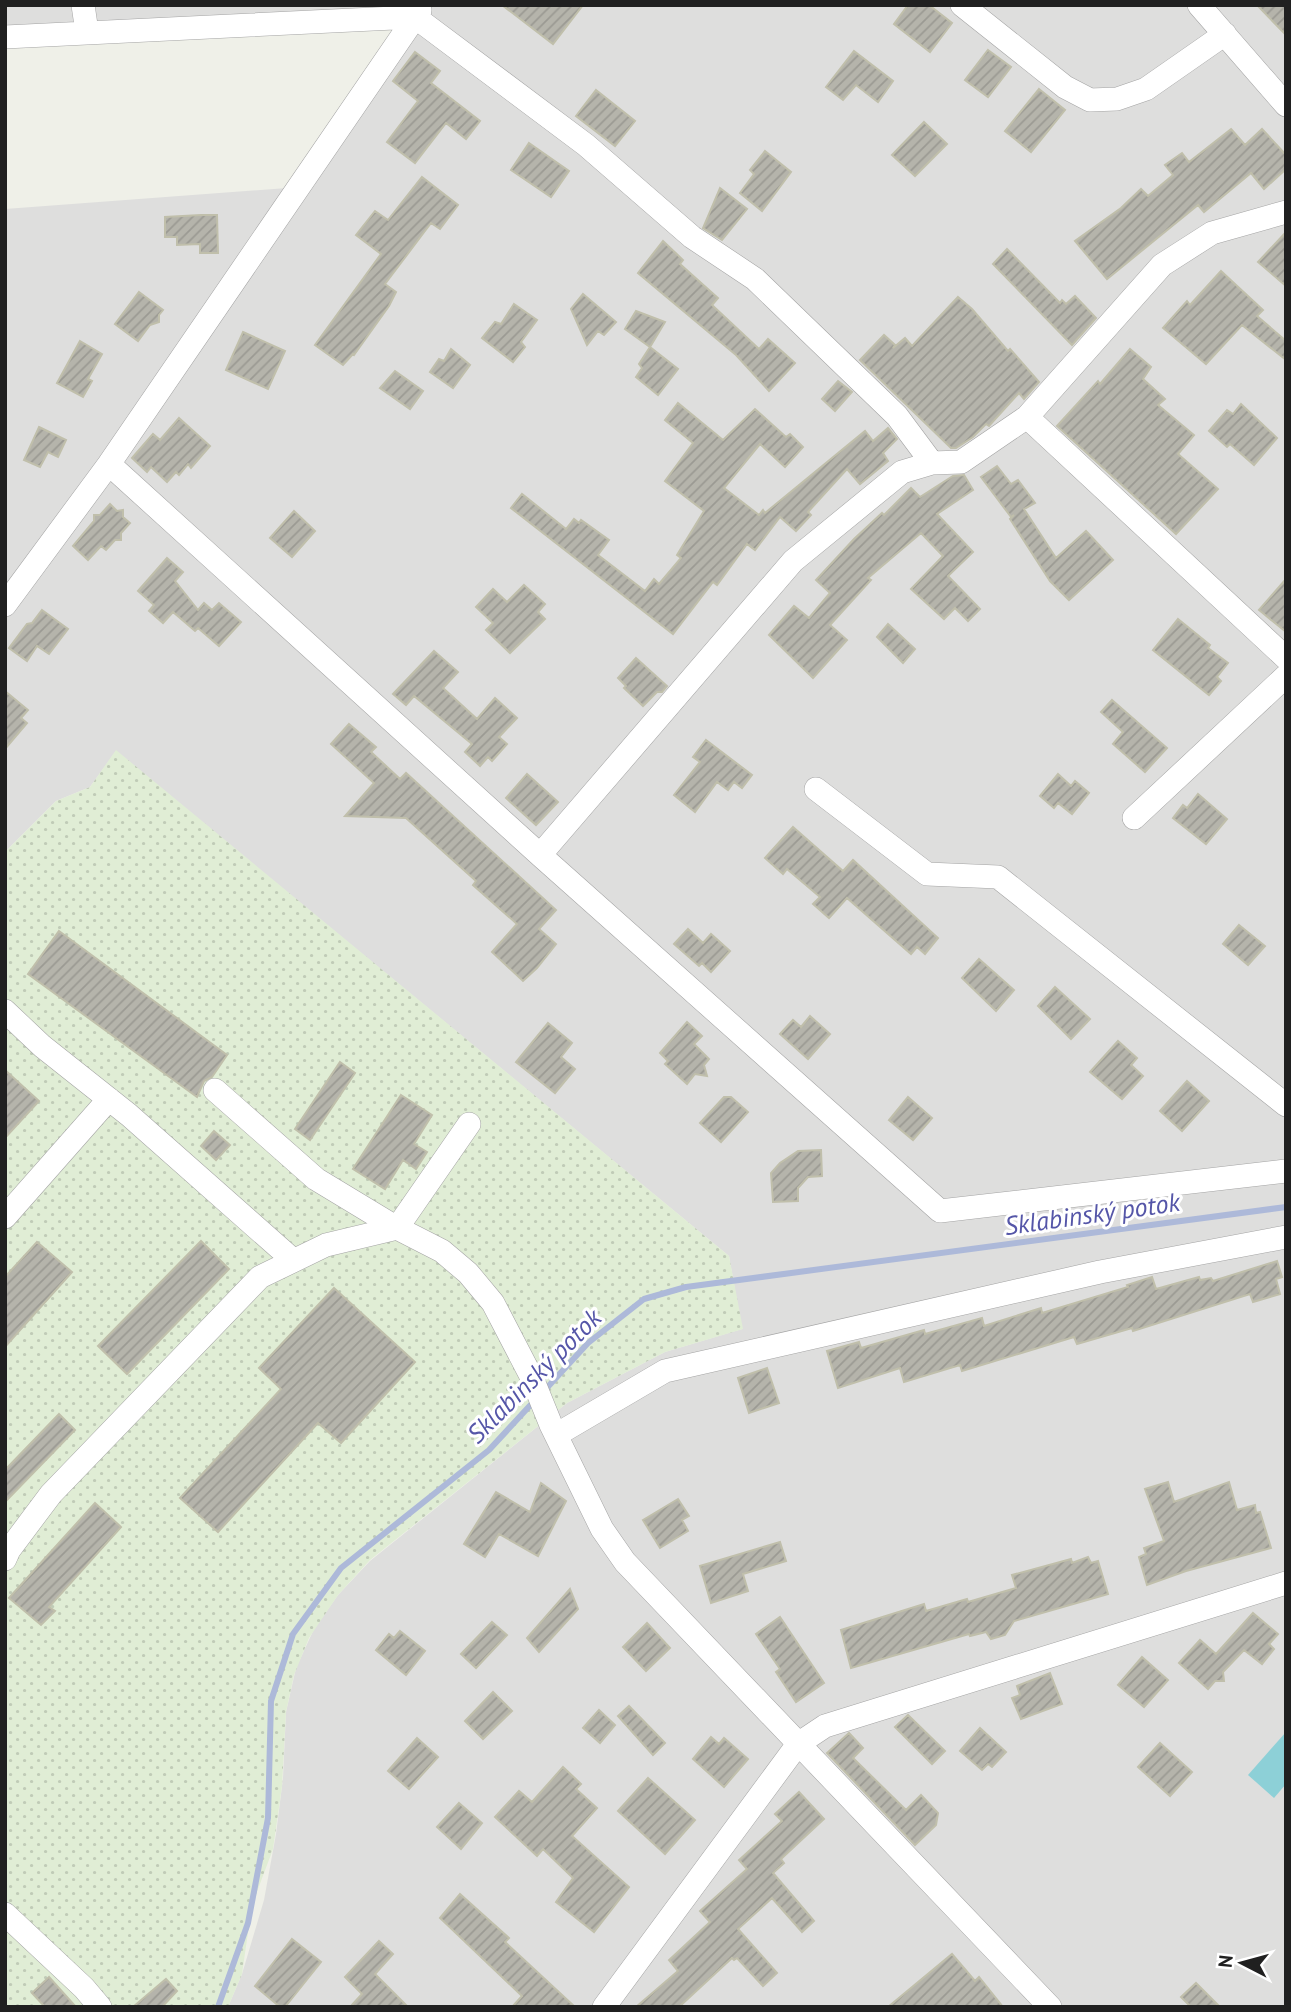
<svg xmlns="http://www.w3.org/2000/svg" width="1291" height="2012" font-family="'PT Sans',sans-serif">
<defs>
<pattern id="farmland-dots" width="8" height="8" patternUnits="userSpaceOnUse" patternTransform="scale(1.75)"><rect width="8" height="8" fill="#e0edd5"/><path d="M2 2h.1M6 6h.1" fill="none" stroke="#c0cbb7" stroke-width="1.8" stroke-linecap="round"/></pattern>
<pattern id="building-hatch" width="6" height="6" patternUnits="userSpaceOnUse" patternTransform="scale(1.75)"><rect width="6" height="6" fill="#b5b4ab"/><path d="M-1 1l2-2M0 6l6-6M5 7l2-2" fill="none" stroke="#9b9a93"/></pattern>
</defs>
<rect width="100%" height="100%" fill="#eff0e8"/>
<path fill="#dededd" d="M5,5H1286V2007H228L242,1974L264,1900L276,1834L283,1778L286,1712L296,1668L314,1629L338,1595L370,1561L567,1403L665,1352L742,1329L729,1256L116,751L90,787L56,801L5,852V209L287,188L401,27L5,45Z"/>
<path fill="url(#farmland-dots)" d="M116,750L729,1256L743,1329L665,1352L567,1403L370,1560L338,1595L309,1638L294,1675L286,1712L282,1786L273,1849L252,1905L242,1974L228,2007H5V852L56,801L90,787Z"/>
<path fill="#8dd0d7" d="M1286,1732V1784L1274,1798L1248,1775Z"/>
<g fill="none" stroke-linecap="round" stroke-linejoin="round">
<path stroke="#adb9d9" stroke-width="6" d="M544,1391L588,1343L644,1299L686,1287L1286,1207
M218,2007L248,1923L268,1818L271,1701L293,1634L341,1568L489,1450L536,1399"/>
</g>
<path fill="url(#building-hatch)" stroke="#c0bfab" stroke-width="2" d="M502,5H583L553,44Z
M908,5H929L952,23L930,52L894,24Z
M1257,5H1286V35Z
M988,50L1011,67L988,97L965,80Z
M854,51L893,81L878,102L856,85L843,100L826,87Z
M415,52L440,71L431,83L480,121L466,139L446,123L415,163L387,142L418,101L393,81Z
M1039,89L1065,110L1031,152L1005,131Z
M596,90L635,121L615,146L576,116Z
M924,122L947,144L915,176L892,155Z
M1231,129L1245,145L1262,129L1286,155V169L1264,189L1251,173L1204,212L1198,205L1107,279L1075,241L1121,208L1141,189L1148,196L1173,175L1165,165L1182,153L1189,162Z
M529,143L569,171L551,197L511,170Z
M765,151L791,172L762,211L740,193L754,174L750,170Z
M422,177L458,205L440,229L431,223L385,284L396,292L389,306L354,355L353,354L343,365L315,345L381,254L356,235L375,211L388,220Z
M720,188L747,209L722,240L703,228Z
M201,215H217L218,253H200V244L177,245V237H165V217Z
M1286,232V286L1258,262Z
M663,241L683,260L680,264L718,298L712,305L759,349L768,339L795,363L769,391L736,355L638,273Z
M1007,249L1060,303L1062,300L1066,304L1075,296L1096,318L1072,345L993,264Z
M1221,271L1263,310L1257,316L1286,341V360L1242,325L1206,364L1163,328L1187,301L1190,305Z
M139,292L163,310L159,315V322L150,325L138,341L115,324Z
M583,294L616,322L604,335L598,331L587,345L571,309Z
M958,297L972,309L1008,351L1010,349L1039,382L1024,399L1019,393L989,426L986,424L973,437L956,448H951L860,360L884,335L895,345L893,348L905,338L912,346Z
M514,304L537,320L521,342L525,347L513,362L482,338L495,322L501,324Z
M636,311L665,322L650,347L625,329Z
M243,332L285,351L268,389L226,370Z
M80,341L102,354L88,379L92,381L83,397L57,383Z
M650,347L678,369L658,395L636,377L642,368L639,364Z
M451,349L470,365L453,388L430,372L439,359L444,361Z
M1130,349L1151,367L1143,379L1165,399L1158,405L1194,435L1178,454L1218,489L1176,534L1057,426L1098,381L1100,384Z
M395,371L423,391L410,409L380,388Z
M838,381L852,392L835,411L822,399Z
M678,403L723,440L755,409L786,437L790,434L803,447L785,467L760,444L724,488L759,515L763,510L765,513L865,431L873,441L888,428L897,439L883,453L888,461L860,484L847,469L808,512L811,515L796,531L780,517L755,550L747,544L717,585L713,582L673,634L511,508L522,494L566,529L574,519L579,523L581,520L609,540L598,555L645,591L654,579L659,584L681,558L677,555L704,511L665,481L693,443L665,420Z
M1241,404L1277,438L1254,465L1230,444L1227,447L1209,431L1227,410L1233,414Z
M179,418L210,446L191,468L188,464L179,475L176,472L167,482L151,467L147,472L132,458L153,434L160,440Z
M39,427L66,440L58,457L48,452L40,467L24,460Z
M997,466L1011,484L1018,480L1035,503L1024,509L1056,558L1086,531L1113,560L1069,600L1050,581L1010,519L1014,515L1011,517L981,477Z
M964,475L973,490L937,514L973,552L948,576L980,609L968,621L955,608L944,619L911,589L943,556L921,533L868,578L871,580L830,625L847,640L813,678L769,635L794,606L809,618L830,593L816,580L854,539L882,513L884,515L911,488L920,497L953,476Z
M110,504L117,511L123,510V517L130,523L121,533V540H115L106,550L101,546L88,560L73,546L94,521V515H100Z
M294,511L315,531L292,557L270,538Z
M167,558L183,572L175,581L198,610L204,603L212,610L219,603L241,622L219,646L198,628L195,631L173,612L163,623L149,611L154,605L138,591Z
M1286,579V632L1259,610Z
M524,585L545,604L538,612L545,619L510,653L486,630L493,623L476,607L493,589L507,602Z
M42,610L68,629L49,654L37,646L27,661L9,648L27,624L32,623Z
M1178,619L1210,645L1208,648L1228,663L1217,677L1221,681L1209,695L1153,650Z
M888,624L915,649L903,663L877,637Z
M434,651L458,672L443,688L477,719L495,698L517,718L499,737L507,744L492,761L488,757L480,766L465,752L472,744L414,696L406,705L393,694Z
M636,658L667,686L662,692H657L643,706L624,688L626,686L618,678Z
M5,691L28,710L21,718L27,723L5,749Z
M1112,700L1167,748L1145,772L1113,744L1123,732L1101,712Z
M349,724L376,747L371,752L400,779L406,773L556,910L539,929L556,944L537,968L523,981L492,952L517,924L473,885L476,881L406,818L345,816L374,783L331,744Z
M706,740L752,775L742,788L734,782L728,790L717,782L695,812L674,795L700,762L693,757Z
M527,774L558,802L536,825L506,798Z
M1058,774L1071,786L1075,781L1089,793L1072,814L1058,803L1054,808L1040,796Z
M1198,794L1227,819L1206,844L1173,818L1183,805L1187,808Z
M793,827L843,871L853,860L938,938L925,954L917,947L911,954L847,898L829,918L813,904L820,897L787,869L783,874L765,858Z
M1239,925L1265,946L1248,965L1223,944Z
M688,929L703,943L711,934L730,951L711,972L702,963L699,966L674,944Z
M59,931L227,1055L212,1077L204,1081L197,1097L28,974Z
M979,959L1014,990L996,1011L962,978Z
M1055,987L1090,1019L1071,1039L1038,1006Z
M810,1016L830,1034L808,1059L780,1034L793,1020L801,1027Z
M687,1022L702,1036L694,1044L709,1059L704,1065L707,1076L695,1074L687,1084L665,1064L668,1061L660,1053Z
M548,1023L572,1043L561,1057L575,1069L555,1093L516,1062Z
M1118,1041L1137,1058L1131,1065L1143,1076L1122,1099L1090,1072Z
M340,1062L355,1073L310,1140L295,1129Z
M5,1070L39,1101L5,1138Z
M1187,1081L1209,1101L1182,1131L1160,1111Z
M401,1095L432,1115L414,1144L427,1152L416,1169L403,1160L385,1189L353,1169Z
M724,1097H731L748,1112L721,1142L700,1123Z
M908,1097L932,1118L913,1140L889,1120Z
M214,1131L230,1145L216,1160L201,1146Z
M821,1150L822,1176L808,1177L798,1188V1201L773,1202L771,1173L780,1163L798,1151Z
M201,1241L229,1269L127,1374L98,1346Z
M37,1242L72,1272L5,1347V1277Z
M1277,1261L1282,1277L1276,1279L1280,1294L1253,1302L1250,1294L1133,1331L1132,1328L1077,1344L1074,1337L962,1371L960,1365L904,1382L900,1368L838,1388L827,1351L859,1342L861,1348L924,1330L925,1334L982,1318L984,1326L1041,1308L1042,1313L1128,1287L1127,1285L1152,1277L1156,1289L1199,1277L1200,1280L1211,1278L1213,1281Z
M334,1288L415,1362L341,1443L318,1423L218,1532L180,1498L281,1389L259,1368Z
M767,1368L779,1403L749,1413L738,1378Z
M59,1414L75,1430L5,1502V1470Z
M1168,1482L1174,1502L1229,1482L1237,1510L1255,1505L1256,1513L1260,1512L1271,1548L1186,1571L1147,1585L1139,1557L1146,1554L1144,1548L1164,1541L1145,1489Z
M541,1483L566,1501L538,1556L499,1534L485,1557L464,1544L496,1492L530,1512Z
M678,1499L689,1516L682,1520L688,1531L660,1548L643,1520Z
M95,1503L121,1527L49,1607L55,1611L41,1625L9,1598Z
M780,1542L786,1561L743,1574L748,1591L711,1603L700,1566Z
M1088,1557L1091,1563L1098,1561L1108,1594L1014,1621L1005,1635L991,1639L986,1632L970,1636L969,1634L851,1668L841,1630L924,1604L926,1611L967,1599L968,1602L1016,1588L1012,1575L1071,1559L1072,1563Z
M570,1589L578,1609L539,1652L527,1638Z
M1253,1613L1278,1634L1269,1644L1274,1649L1262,1664L1244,1650L1223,1672L1224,1681H1215L1208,1689L1179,1663L1200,1640L1216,1654Z
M780,1617L824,1683L796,1702L776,1672L780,1669L756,1634Z
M492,1622L507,1635L476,1668L461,1654Z
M647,1623L670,1648L646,1671L623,1647Z
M400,1631L425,1651L406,1675L376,1650L389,1634L394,1638Z
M1142,1657L1168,1680L1144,1707L1118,1685Z
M1050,1673L1062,1704L1021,1719L1012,1698L1020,1695L1017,1686Z
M493,1692L512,1711L483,1739L465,1721Z
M629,1706L665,1743L653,1755L618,1716Z
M599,1710L615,1725L600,1743L583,1728Z
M908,1715L945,1751L932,1764L895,1727Z
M980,1728L1006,1752L992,1767L988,1764L982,1770L960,1751Z
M849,1733L863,1748L853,1758L906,1810L921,1795L938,1813L936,1825L915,1845L827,1753Z
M711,1737L719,1744L724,1738L748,1759L724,1787L693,1759Z
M417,1738L438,1757L409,1789L388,1771Z
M1160,1743L1192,1772L1170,1796L1138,1767Z
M563,1767L581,1784L576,1789L597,1808L572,1836L629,1887L594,1932L556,1902L573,1878L543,1849L537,1856L495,1817L519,1791L532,1802Z
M648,1778L695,1820L665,1854L618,1811Z
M799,1792L824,1819L781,1859L784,1863L773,1873L814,1921L802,1932L772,1898L738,1929L777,1973L763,1986L737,1958L734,1960L732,1958L679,2007H636L678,1971L669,1960L710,1922L700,1911L747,1869L739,1860L782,1821L775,1814Z
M459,1803L482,1823L461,1849L437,1827Z
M460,1894L509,1938L505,1942L575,2007H512L522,1996L440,1918Z
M292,1939L321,1962L285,2007H280L255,1986Z
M379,1941L393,1954L375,1974L408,2007H350L362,1994L345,1977Z
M952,1954L975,1981L979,1977L1003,2007H888Z
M49,1977L76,2007H45L32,1993Z
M166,1979L177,1991L162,2007H133Z
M1196,1983L1220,2007H1191L1181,1997Z"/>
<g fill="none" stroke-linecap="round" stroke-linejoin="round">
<defs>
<path id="minor" d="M83,5L87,32
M962,5L1065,87L1090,100L1117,99L1146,89L1225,34
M1199,5L1286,105
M5,37L415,17L586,145L692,237L755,279L897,416L932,463
M1027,417L1286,658
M109,464L540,855L940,1211L1286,1171
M5,605L109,464L420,10
M816,789L927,874L998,877L1286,1105
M1134,818L1286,676
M540,855L793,561L902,472L932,463L961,462L1027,417L1162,265L1212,233L1286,212
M5,1011L42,1046L129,1115L293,1260
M215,1090L316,1179L397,1228L442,1251L468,1273L493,1303L532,1378L551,1425L602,1529L625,1562L1050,2007
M5,1217L109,1099
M556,1435L665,1371L1100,1272L1286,1237
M5,1559L9,1550L51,1494L260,1277L326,1245L397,1228L469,1124
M5,1914L84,1988L100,2007
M604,2007L798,1744L825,1726L1286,1583"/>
</defs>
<use href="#minor" stroke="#a4a4a4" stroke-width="24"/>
<use href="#minor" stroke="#fff" stroke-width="23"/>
</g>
<g text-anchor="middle" stroke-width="6" stroke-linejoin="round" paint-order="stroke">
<g font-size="26" font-style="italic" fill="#5556a8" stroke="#fff">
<text transform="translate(1092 1214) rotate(-8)" y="9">Sklabinský potok</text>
<text transform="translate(534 1376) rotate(-45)" y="9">Sklabinský potok</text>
</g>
</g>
<rect width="1291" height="2012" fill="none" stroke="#202020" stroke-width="14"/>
<g transform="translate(1242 1963) rotate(276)" stroke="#ffffff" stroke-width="5" paint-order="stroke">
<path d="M0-5L12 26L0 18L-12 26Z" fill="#202020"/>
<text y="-10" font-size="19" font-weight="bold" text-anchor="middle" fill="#202020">N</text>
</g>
</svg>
